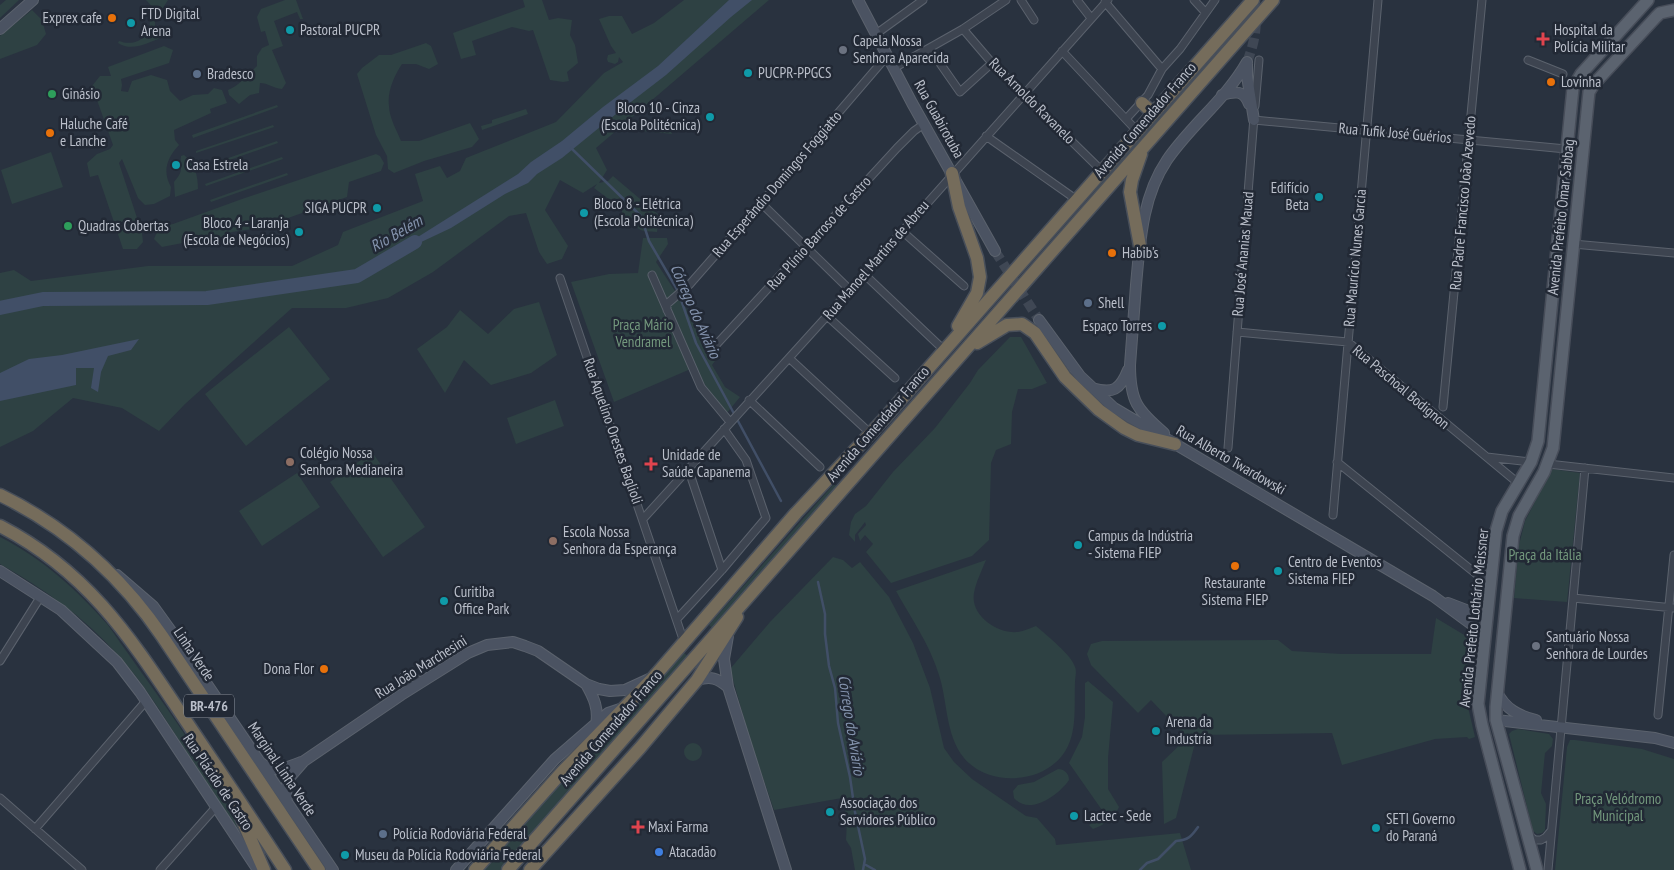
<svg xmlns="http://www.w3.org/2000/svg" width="1674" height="870" font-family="'PT Sans Narrow',sans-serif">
<rect width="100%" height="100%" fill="#29323f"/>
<path fill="#2e4143" d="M6,0H19L0,18V5Z
M146,0H168L159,14Z
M285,0H296L303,19H300L297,12L274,21L283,46L272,50L286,83L282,89C273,88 268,83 260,83L259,93L250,95L239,104L229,95L228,90C240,85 247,75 257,66V56L262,48L269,45L265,31L261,32L257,17L261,9Z
M523,0H542L549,20L558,18L572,20L570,35L575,45L578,63L567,72L569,81L563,82L550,80L533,30L529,31L512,27L472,41L476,55L461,59L453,33L525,7Z
M684,0H769L596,148L607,170L599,183L608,181L613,176L659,215L657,232C642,231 637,232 632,218L628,221L622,219V209L594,188L597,184L583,193L560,180L545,210L568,246L562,259L547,264L539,252L526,213L509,216L433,272L388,298L346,308H292L185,404L159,431L122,408L73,398L33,431L0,447V273L14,270L31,281L148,266H292L338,245L343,232L423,201L415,174L440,166L447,178L460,171L466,158L556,122L604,73L623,62L619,57L618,62L615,64L608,62L607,59L608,55L616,53L611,46L599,19L609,16H622L632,34L654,23Z
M32,10L42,20L46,34L37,45L0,59V36Z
M149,14L155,17V25L161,38C147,43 132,52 118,43L119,41C138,48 154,34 149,14Z
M1245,20L1247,28L1099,194L1093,190Z
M426,43L431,46L438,64L429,69L416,64H402C394,76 387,92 389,106C389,117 397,131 401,141H419L470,123L479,139L472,147L424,161L394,173L388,169L387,156L376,135L357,74L362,68L379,55H391Z
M164,46L173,50L169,63L121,79L122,85L121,91L128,92L132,81L151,75L167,80L170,91L180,101L193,95L208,94L214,88L222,90L227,103L210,109L211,113L174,130L175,140L179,145C167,158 162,171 171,187L170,196L154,204L145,205L138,198L122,159L119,163L142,233L143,242L137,249H123L98,175L90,177L87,163L97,154L110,149L113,145L92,86L100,76H111L108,67Z
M277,105L278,107L193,138L192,135Z
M526,109L528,114L482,130L481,126L492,123V120Z
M637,121L668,124L672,134L643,131Z
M273,125L274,127L196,153V151Z
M277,141L278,143L201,170L200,168Z
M51,152L63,187L12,204L1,170Z
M376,154L380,156L384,163L381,171L349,182L347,197L260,228L232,232L207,244L193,241L162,247L154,239L159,227L173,224L242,199Z
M184,155C195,163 198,176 198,189L175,197L174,182C185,169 179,170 181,156Z
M282,157L283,159L206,186L205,184Z
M287,173L288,175L211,202L210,200Z
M643,238H667L668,244L656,262L718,357L712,365L725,387L740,397L726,414L693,368L614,402L571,282L609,274L638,273Z
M539,302L557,355L531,373L491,385L464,360L445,393L417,349L447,327L460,310L488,334L514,309Z
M289,327L330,379L246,446L205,394Z
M1010,337H1021L1047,383L1032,389H1018L1012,412L1011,444L996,450L991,463L989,540L972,556L891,583L866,552L873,544L865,535L860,541L858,534L866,525L865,522L855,535V542L849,535L851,522L855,514L866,506L893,472L935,428L970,383L978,370Z
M555,400L564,426L516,444L507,418Z
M372,452L425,527L383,557L330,482Z
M1552,469L1580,473L1567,602L1514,598L1519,545L1525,521Z
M297,473L320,507L262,546L239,511Z
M834,484L838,487L714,630L709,625Z
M0,537C42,558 77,590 108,625C157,696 213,766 247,846C226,814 205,783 185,750C164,717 144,683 117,654C84,617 43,588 0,564Z
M833,557L843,560L852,568L860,562L889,597L913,643L930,688L944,748L954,762L972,779L1026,816L1037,818L1055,839L1056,845L1180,833L1191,870H855L851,848L846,840L847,819L842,798L774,810L750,740L730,669L770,622Z
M986,560C982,570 976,582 974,593C970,615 997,634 1018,632C1024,631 1030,628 1036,626C1046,635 1072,655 1075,667C1077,671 1075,678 1075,682C1074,703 1077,727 1068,746C1050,784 990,789 964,758C945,734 948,703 939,675C930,645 911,618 896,591Z
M1436,618L1466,636L1470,640L1474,648L1468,707L1475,737L1469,739L1467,737L1435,739L1342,765L1332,733L1197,735L1176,818L1164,824L1162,762L1187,738L1151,700L1138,713L1091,665L1087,654L1091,644L1102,641L1278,640L1292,651L1341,654H1431Z
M684,653L690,658L500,870H484L561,783Z
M1088,681L1113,702L1108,758V789L1119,807C1115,817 1103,826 1093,829L1089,825L1104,813L1069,763L1082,737L1085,717V683Z
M1518,729L1549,734L1553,739L1552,746L1545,753L1541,793L1546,804L1545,830L1542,833L1537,834L1533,831L1509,734L1512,731Z
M1570,740H1575L1642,749L1674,759V870H1555L1567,747Z
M684 752a9 9 0 1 1 18 0a9 9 0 1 1-18 0Z
M1058,769C1064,769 1069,773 1069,780C1058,796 1029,816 1014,798L1013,791L1018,785L1034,782Z"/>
<path fill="#414f67" d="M729,0H752L731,17L666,75L627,105L562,158L537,174L528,183L505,194L451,228L417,244L394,252L518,174L531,162L562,141L603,107L658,66Z
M139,339L131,350L108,356L101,372L98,392L91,388L94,368H76V385L0,401V373L29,359L62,355Z"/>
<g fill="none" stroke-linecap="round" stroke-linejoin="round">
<path stroke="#414f67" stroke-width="2.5" d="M571,148L641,216L649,241L678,291L696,343L781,501
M818,582L825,614V634L829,666L835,688L838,723L850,777L855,812L865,859L863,870
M866,865L875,870
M1140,870L1147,863L1158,859L1176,841C1188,840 1191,837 1198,827"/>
<path stroke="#414f67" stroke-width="14" d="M0,308L43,299L207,298L357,276L415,242"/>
<path stroke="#3f4754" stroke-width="10" stroke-dasharray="10 5" stroke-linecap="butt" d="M1247,62C1255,42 1259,21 1253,0
M995,251L1039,320"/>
<defs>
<path id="street" d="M1021,0L1034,20
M1077,0L1091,18
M1194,0L1205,12
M1105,2L1162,69
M963,29L992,63L1102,171
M876,34L923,0
M930,49L960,92L992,63
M1062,51L1137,131
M1528,60L1563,74
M894,68L963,29L1006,0
M1255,106L1259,60
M1126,119L1148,95L1162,69L1180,49L1215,0
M1254,120L1566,149
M986,136L1077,200
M761,203L849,289
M902,231L964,286
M1573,244L1674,253
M864,274L944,350
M652,275L701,387L730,422
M560,278L684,642
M667,310V304L690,284L761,203L887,56
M827,316L895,378
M1237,332L1348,342L1518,483
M716,345L897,148L914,131L924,124
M789,358L870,433
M749,400L820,467
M1443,407L1482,0
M1228,448L1254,117
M1487,457L1531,462
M1337,462L1490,585
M1548,464L1674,478
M688,468L722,570
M1333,515L1378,0
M643,519L827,316L1108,0
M1573,598L1674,608
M677,619L722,570L766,518L746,460L724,429
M0,661L41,596
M411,673L420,683
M403,677L412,688
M1658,715L1674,555
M0,798L82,870
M35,829L146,701
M1528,835L1535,840H1541L1546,837L1551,831
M160,870L216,807
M1548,870L1585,468"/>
<path id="secondary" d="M858,0L912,103L995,251
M0,29L33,0
M1247,64V76L1254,120
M1222,95C1235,91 1244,90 1249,104
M1039,320L1080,376L1114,408L1433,596L1471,624L1485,638
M1092,388C1113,394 1120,390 1128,370
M1164,433C1137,410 1130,401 1130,365C1132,338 1134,311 1136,285C1140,242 1142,197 1167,160C1191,125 1226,99 1247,62
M0,571L61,610L117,662L140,692L258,870
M117,575L153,606L171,631L333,870
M1448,603L1487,618
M728,636L724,659L728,687L786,870
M697,680C711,676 717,678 728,687
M586,684C594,698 599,709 596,725
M1497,692C1505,709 1519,716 1536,720
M1496,720L1655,738L1674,743
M261,763C276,774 285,768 301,762
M287,805L286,787L290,777L304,761L401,695L468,653L487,645L513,642L525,646L538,651L586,684L599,689L610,691L625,690L649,679
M456,870L555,759L608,713L623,708"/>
<path id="primary" d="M1520,870L1482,725L1478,704L1496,531L1502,511L1531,462L1538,441L1573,88L1581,74L1648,0
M1537,870L1496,720V707L1513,536L1519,516L1544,472L1553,448L1589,92L1594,84L1656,17L1660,13L1674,10"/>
<path id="highway" d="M1142,103L1153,113
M952,173L959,207L977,258L980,277L977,293L958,326
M1140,246L1130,192L1132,180L1141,154
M977,343L1007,325L1022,324L1035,333L1065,377L1099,410L1124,428L1138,435L1175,444
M0,495C66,527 121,576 162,636L319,870
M0,526C91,573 133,642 188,724C221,773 253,821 285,870
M238,810L264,870
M475,870L562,772L653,678L796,513L883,420L1253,0
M508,870L1273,0
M530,870L640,748L697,680L737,617"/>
</defs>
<use href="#street" stroke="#5b626d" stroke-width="9"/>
<use href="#secondary" stroke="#5b626d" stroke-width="12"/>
<use href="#primary" stroke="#474d59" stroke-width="14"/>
<use href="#highway" stroke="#484f5a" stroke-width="15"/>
<use href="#street" stroke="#3d4450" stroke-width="7"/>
<use href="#secondary" stroke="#4b5362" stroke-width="10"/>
<use href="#primary" stroke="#5b636f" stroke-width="11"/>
<use href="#highway" stroke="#756c5b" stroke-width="12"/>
</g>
<g fill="#e8710a" stroke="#222935" stroke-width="2">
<circle cx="112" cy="18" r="5"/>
<circle cx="1551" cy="82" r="5"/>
<circle cx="50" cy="133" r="5"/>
<circle cx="1112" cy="253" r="5"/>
<circle cx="1235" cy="566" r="5"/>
<circle cx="324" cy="669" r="5"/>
</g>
<g fill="#0f9aa8" stroke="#222935" stroke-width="2">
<circle cx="131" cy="23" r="5"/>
<circle cx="290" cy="30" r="5"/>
<circle cx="748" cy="73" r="5"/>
<circle cx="710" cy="117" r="5"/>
<circle cx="176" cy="165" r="5"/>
<circle cx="1319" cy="197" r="5"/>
<circle cx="377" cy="208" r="5"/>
<circle cx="584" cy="213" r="5"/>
<circle cx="299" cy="232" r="5"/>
<circle cx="1162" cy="326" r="5"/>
<circle cx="1078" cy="545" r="5"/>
<circle cx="1278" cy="571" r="5"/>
<circle cx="444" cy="601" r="5"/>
<circle cx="1156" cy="731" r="5"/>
<circle cx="830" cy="812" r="5"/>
<circle cx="1074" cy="816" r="5"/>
<circle cx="1376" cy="828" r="5"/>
<circle cx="345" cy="855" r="5"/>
</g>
<g fill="#e0444e" stroke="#222935" stroke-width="2">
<path d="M1540.5 31.5h5v5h5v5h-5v5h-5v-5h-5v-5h5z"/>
<path d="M648.5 456.5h5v5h5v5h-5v5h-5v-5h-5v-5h5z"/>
<path d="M635.5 819.5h5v5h5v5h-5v5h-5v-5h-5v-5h5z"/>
</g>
<g fill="#6b7280" stroke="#222935" stroke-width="2">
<circle cx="843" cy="50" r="5"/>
<circle cx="1536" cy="646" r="5"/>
</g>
<g fill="#5c6f8a" stroke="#222935" stroke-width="2">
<circle cx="197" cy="74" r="5"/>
<circle cx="1088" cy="303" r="5"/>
<circle cx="383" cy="834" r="5"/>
</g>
<g fill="#2e9e5b" stroke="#222935" stroke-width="2">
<circle cx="52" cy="94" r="5"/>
<circle cx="68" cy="226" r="5"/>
</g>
<g fill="#8d6e63" stroke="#222935" stroke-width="2">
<circle cx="290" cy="462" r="5"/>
<circle cx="553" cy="541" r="5"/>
</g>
<circle fill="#3f7fe0" stroke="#222935" stroke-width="2" cx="659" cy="852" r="5"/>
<g text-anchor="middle" stroke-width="5" stroke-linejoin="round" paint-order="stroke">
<rect fill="#222935" stroke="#8c929d" stroke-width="1" x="184" y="694.5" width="50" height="23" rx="4"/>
<g font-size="14" font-weight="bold" fill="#babfca">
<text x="209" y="711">BR-476</text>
</g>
<g font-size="15" fill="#babfca" stroke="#222935" text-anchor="start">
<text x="141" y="19">FTD Digital<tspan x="141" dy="17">Arena</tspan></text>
<text x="102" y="23" text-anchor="end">Exprex cafe</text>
<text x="300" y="35">Pastoral PUCPR</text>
<text x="1554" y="35">Hospital da<tspan x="1554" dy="17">Polícia Militar</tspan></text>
<text x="853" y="46">Capela Nossa<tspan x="853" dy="17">Senhora Aparecida</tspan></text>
<text x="758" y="78">PUCPR-PPGCS</text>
<text x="207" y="79">Bradesco</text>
<text x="1561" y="87">Lovinha</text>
<text x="62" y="99">Ginásio</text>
<text x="700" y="113" text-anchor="end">Bloco 10 - Cinza<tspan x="700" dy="17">(Escola Politécnica)</tspan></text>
<text x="60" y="129">Haluche Café<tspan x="60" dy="17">e Lanche</tspan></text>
<text x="186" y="170">Casa Estrela</text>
<text x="1309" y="193" text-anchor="end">Edifício<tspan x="1309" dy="17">Beta</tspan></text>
<text x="594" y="209">Bloco 8 - Elétrica<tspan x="594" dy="17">(Escola Politécnica)</tspan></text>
<text x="367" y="213" text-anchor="end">SIGA PUCPR</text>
<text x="289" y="228" text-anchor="end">Bloco 4 - Laranja<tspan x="289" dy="17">(Escola de Negócios)</tspan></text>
<text x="78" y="231">Quadras Cobertas</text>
<text x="1122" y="258">Habib's</text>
<text x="1098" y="308">Shell</text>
<text x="1152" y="331" text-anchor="end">Espaço Torres</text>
<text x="300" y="458">Colégio Nossa<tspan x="300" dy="17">Senhora Medianeira</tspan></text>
<text x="662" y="460">Unidade de<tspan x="662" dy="17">Saúde Capanema</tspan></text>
<text x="563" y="537">Escola Nossa<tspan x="563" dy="17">Senhora da Esperança</tspan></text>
<text x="1088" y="541">Campus da Indústria<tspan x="1088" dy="17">- Sistema FIEP</tspan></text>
<text x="1288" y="567">Centro de Eventos<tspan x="1288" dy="17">Sistema FIEP</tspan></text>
<text x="1235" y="588" text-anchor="middle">Restaurante<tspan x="1235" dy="17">Sistema FIEP</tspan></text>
<text x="454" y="597">Curitiba<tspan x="454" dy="17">Office Park</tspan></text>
<text x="1546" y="642">Santuário Nossa<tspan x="1546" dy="17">Senhora de Lourdes</tspan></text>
<text x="314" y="674" text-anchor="end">Dona Flor</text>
<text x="1166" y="727">Arena da<tspan x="1166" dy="17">Industría</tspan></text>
<text x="840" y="808">Associação dos<tspan x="840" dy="17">Servidores Público</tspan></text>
<text x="1084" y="821">Lactec - Sede</text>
<text x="1386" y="824">SETI Governo<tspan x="1386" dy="17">do Paraná</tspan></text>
<text x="648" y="832">Maxi Farma</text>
<text x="393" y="839">Polícia Rodoviária Federal</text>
<text x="669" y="857">Atacadão</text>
<text x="355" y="860">Museu da Polícia Rodoviária Federal</text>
</g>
<g font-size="15" fill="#babfca" stroke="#222935">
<text transform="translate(1032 101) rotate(45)" y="5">Rua Arnoldo Ravanelo</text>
<text transform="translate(939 119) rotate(61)" y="5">Rua Guabirotuba</text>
<text transform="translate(1145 120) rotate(-49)" y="5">Avenida Comendador Franco</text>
<text transform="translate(1395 133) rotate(5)" y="5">Rua Tufik José Guérios</text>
<text transform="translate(777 184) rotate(-49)" y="5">Rua Esperândio Domingos Foggiatto</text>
<text transform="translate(1463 203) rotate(-85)" y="5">Rua Padre Francisco João Azevedo</text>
<text transform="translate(1561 217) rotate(-84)" y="5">Avenida Prefeito Omar Sabbag</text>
<text transform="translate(819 233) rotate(-48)" y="5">Rua Plínio Barroso de Castro</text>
<text transform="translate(1243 254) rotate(-85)" y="5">Rua José Ananias Mauad</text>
<text transform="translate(1355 258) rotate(-85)" y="5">Rua Maurício Nunes Garcia</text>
<text transform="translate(876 260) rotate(-49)" y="5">Rua Manoel Martins de Abreu</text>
<text transform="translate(1401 387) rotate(40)" y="5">Rua Paschoal Bodignon</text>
<text transform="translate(878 424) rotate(-49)" y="5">Avenida Comendador Franco</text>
<text transform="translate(613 431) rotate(71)" y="5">Rua Aquelino Orestes Baglioli</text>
<text transform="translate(1231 460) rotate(30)" y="5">Rua Alberto Twardowski</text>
<text transform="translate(1474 618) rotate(-84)" y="5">Avenida Prefeito Lothário Meissner</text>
<text transform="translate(194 654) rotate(56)" y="5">Linha Verde</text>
<text transform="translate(421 667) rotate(-32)" y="5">Rua João Marchesini</text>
<text transform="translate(611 728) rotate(-49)" y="5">Avenida Comendador Franco</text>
<text transform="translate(282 769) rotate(56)" y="5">Marginal Linha Verde</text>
<text transform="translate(218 782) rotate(56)" y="5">Rua Plácido de Castro</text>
</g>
<g font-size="15" fill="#73987d" stroke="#222935">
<text x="643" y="330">Praça Mário<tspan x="643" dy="17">Vendramel</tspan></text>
<text x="1545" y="560">Praça da Itália</text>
<text x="1618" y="804">Praça Velódromo<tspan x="1618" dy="17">Municipal</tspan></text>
</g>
<g font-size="16" font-style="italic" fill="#8594ae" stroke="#222935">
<text transform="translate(396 233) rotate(-30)" y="6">Rio Belém</text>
<text transform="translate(696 311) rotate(66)" y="6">Córrego do Aviário</text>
<text transform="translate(852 725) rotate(81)" y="6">Córrego do Aviário</text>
</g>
</g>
</svg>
